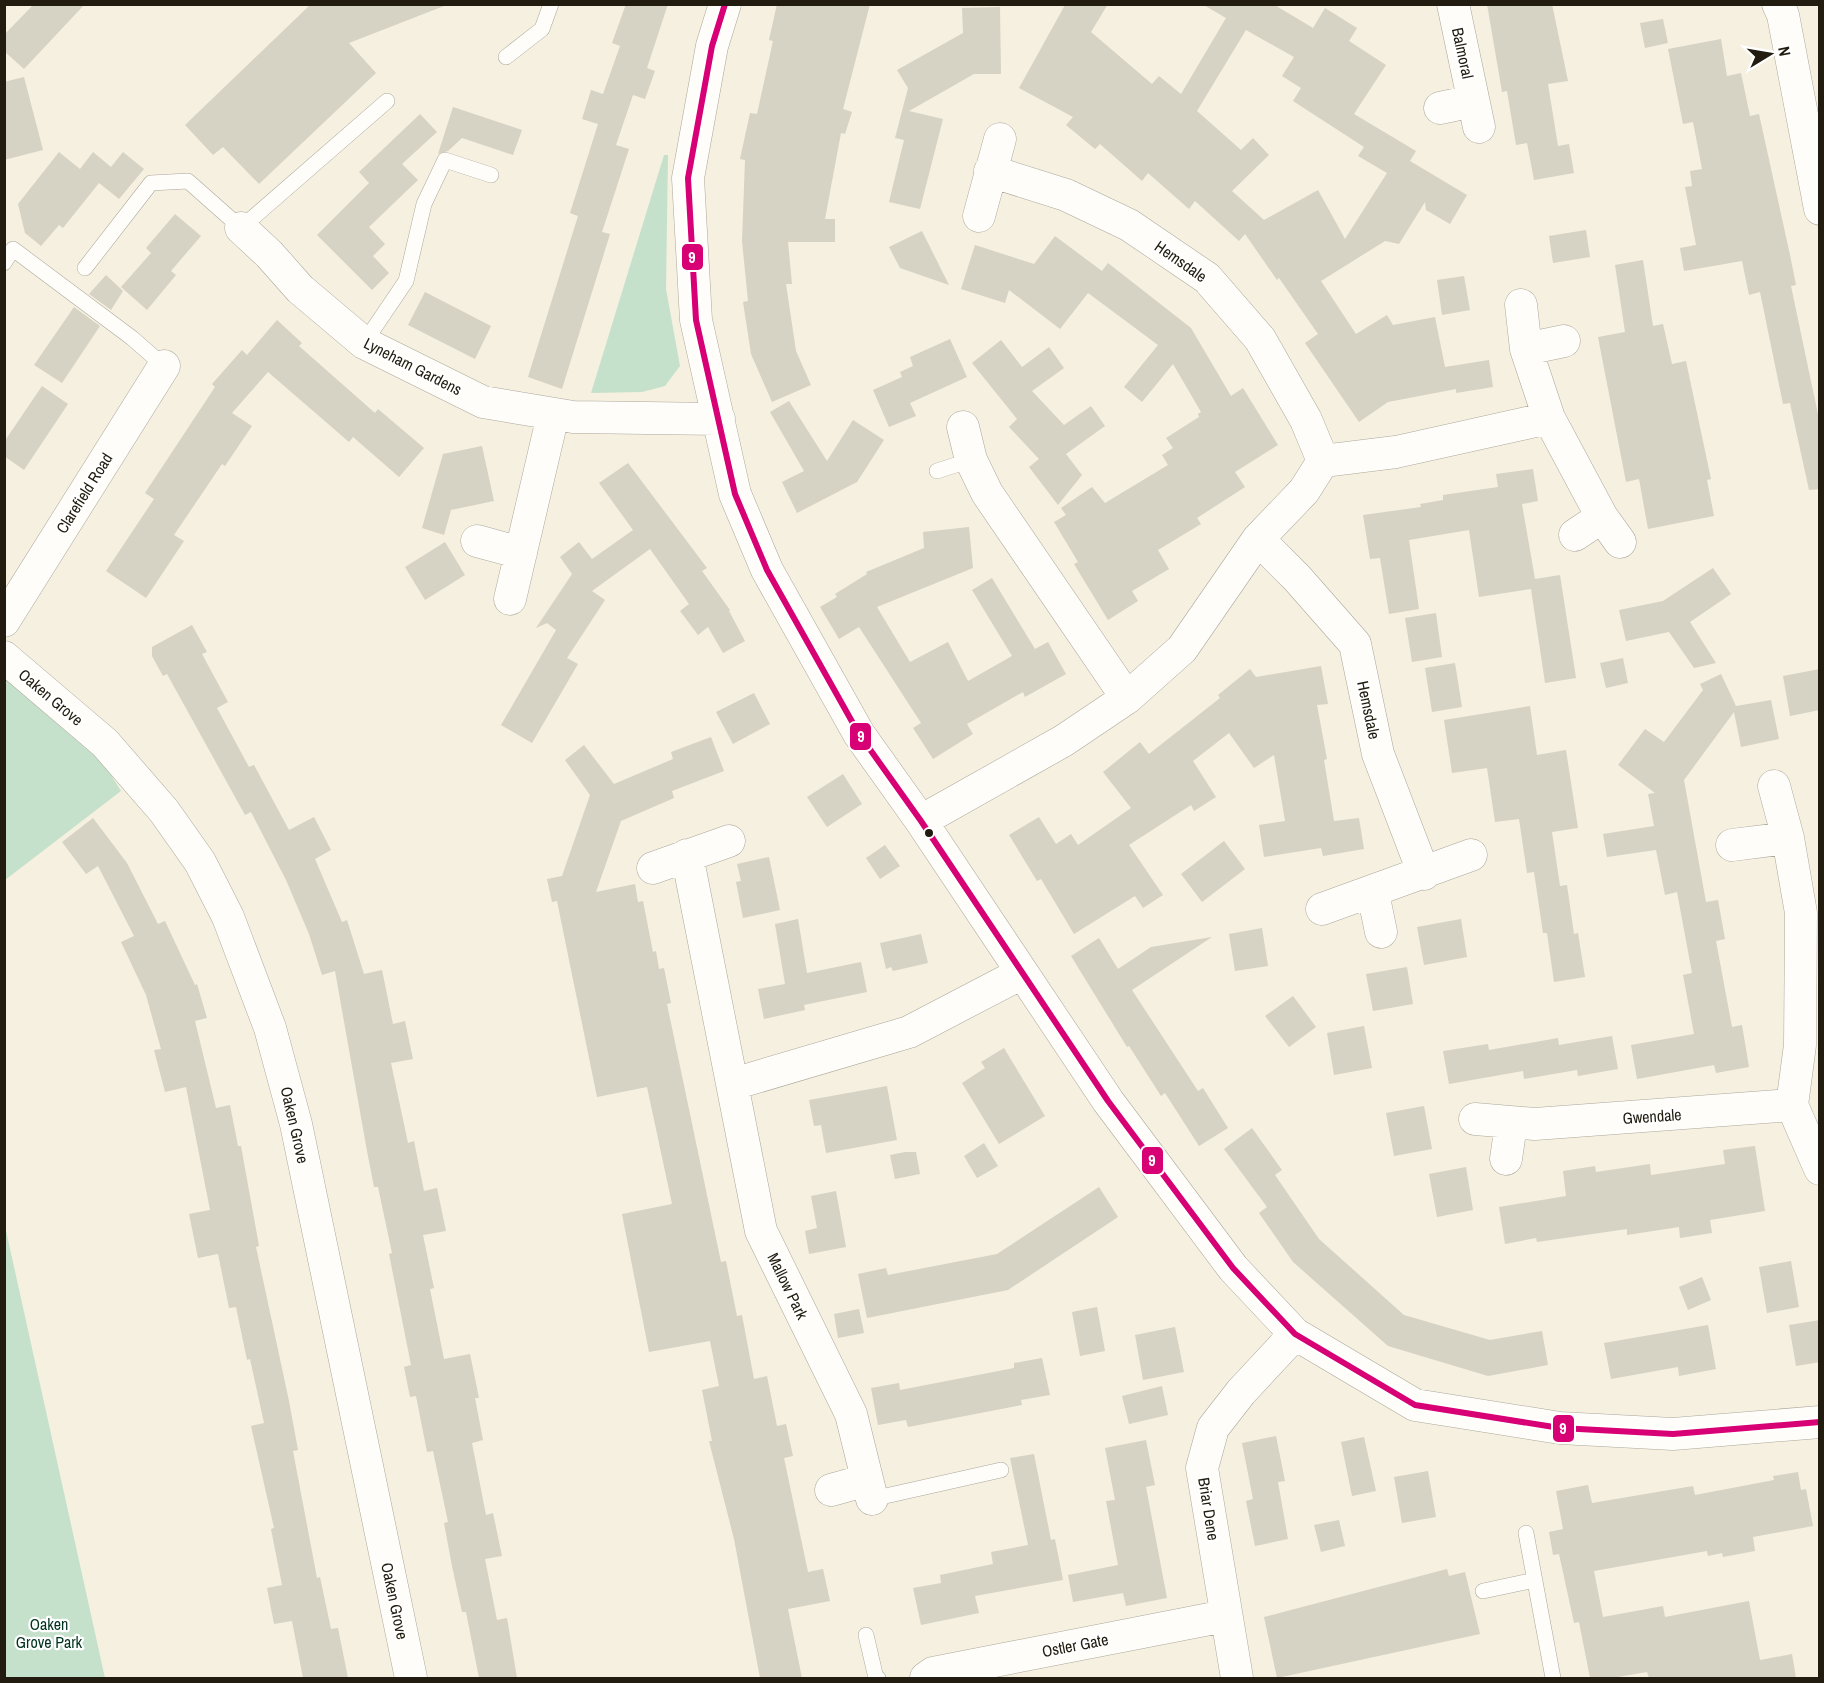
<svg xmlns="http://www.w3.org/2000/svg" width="1824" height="1683" font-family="'Archivo Narrow',sans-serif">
<rect width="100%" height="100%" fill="#f5f0e0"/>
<path fill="#c6e1cb" d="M664,155H668L666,289L680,366L665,386L642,392L591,393Z
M5,675L98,754L121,791L5,880Z
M4,1226H5L105,1678H5Z"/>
<path fill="#d6d2c4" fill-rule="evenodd" d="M34,4H85L24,69L4,51V35Z
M311,4L444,6L349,43L376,73L259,184L223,147L213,155L185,125Z
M626,4H668L647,68L655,71L645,99L633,95L616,145L629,149L602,232L610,234L562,389L528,377L578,216L570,213L598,124L582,119L591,90L603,94L620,46L612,43Z
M777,4H870L843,109L852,112L845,134L841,133L825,219H835V242H788L792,284H786L796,351L811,385L772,402L751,354L743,302L748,301L742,241L745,160L740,159L750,113L757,114L773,41L769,40Z
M1108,4L1091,32L1152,84L1159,76L1181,94L1226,18L1202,4H1273L1313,28L1325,8L1357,28L1349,41L1386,65L1354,114L1416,151L1410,161L1467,195L1450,224L1426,210L1425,202L1399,244L1385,241L1321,281L1356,334L1387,315L1393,325L1435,317L1445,367L1489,360L1493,387L1456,393V389L1388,402L1359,422L1305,343L1318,334L1279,278L1277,280L1245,234L1239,241L1195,201L1189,209L1148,173L1142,181L1100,144L1095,149L1066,125L1073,117L1019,88L1065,5ZM1246,30L1294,57L1282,76L1301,88L1293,101L1364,147L1358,156L1387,173L1345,239L1318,190L1264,220L1232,191L1269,155L1253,138L1241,150L1197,111Z
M1487,4H1552L1568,81L1548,84L1558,146L1569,144L1574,173L1534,180L1527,143L1516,145L1507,91L1502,92Z
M1000,7L1001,74H974L909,111L943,119L920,209L889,202L904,140L895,138L908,88L897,70L963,33L962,8Z
M1663,19L1668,43L1645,48L1640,23Z
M1721,39L1727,76L1741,73L1750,116L1759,114L1790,255L1796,285L1791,286L1820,424V489L1809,490L1790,403L1783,404L1760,292L1749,295L1742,261L1684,271L1680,248L1696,245L1685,187L1692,186L1690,171L1702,169L1693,122L1683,124L1668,49Z
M24,77L43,150L4,160V82Z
M453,107L522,130L513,155L462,138L448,151L438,154Z
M420,114L437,132L402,164L418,180L369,227L385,244L373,256L389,273L372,290L317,235L369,183L359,172Z
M59,152L80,169L93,152L111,167L123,152L144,169L119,199L99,183L63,228L59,225L41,246L25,233L18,204Z
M175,214L201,236L171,271L176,275L147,310L121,287L151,253L146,248Z
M1586,230L1590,257L1553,263L1549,236Z
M922,231L949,285L900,268L889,247Z
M1055,236L1102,271L1108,263L1191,328L1231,396L1243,388L1278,445L1235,472L1245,487L1197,518L1201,524L1158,550L1169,569L1132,591L1138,601L1108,620L1074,564L1078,562L1054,522L1066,515L1061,508L1092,487L1105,503L1168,465L1162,455L1173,448L1166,438L1199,417L1198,414L1201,412L1173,364L1142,402L1124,387L1158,345L1088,293L1060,329L1009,290L1005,303L961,289L975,245L1034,264Z
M1643,260L1653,326L1663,324L1672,364L1686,361L1711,479L1707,480L1714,516L1648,529L1639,479L1626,482L1598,337L1625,332L1615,265Z
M106,275L123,291L111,310L89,294Z
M1464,276L1470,310L1442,315L1437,280Z
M425,292L491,326L475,359L408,325Z
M74,307L100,326L62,383L34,365Z
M277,320L302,343L299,346L375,413L378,409L424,448L399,477L353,437L349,442L268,372L232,413L252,426L225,466L222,464L174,535L184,541L146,598L106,571L154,499L145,493L215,387L212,384L242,350L247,355Z
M950,339L967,377L910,403L916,416L889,427L873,390L902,377L900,372L913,366L910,357Z
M1001,340L1022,367L1049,347L1064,368L1032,391L1064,425L1091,406L1105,426L1066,454L1082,475L1058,505L1029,467L1039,459L1009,427L1017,419L972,363Z
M42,386L68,404L24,470L4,456V442Z
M789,401L827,461L853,420L884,440L857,482L797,513L782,482L804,471L770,412Z
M482,446L494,501L451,510L444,535L422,528L443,454Z
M628,463L707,568L702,571L730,610L729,611L745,641L723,653L708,627L698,635L680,611L689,604L650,549L592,591L605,600L567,658L578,664L532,743L501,725L556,630L547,623L536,628L572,574L560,557L579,542L592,559L633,530L599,483Z
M1533,469L1538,501L1522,504L1535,579L1560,575L1576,678L1545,683L1531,589L1479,597L1469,530L1409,540L1419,609L1389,614L1380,558L1370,559L1363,515L1421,507L1420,504L1443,500V495L1498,487L1496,474Z
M969,527L973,568L877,607L910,662L948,642L968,681L1012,656L972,590L992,578L1035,649L1048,642L1066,674L1025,697L1023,692L967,724L973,734L933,759L913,728L921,723L859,627L839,639L820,607L837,597L835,594L867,574L866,572L924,548L923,532Z
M445,542L465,575L425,600L405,567Z
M1713,568L1731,594L1690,622L1716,663L1694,668L1669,632L1626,641L1619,610L1663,601Z
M1436,613L1442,657L1412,662L1405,618Z
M192,625L207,652L202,654L228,702L217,708L249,767L254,765L289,830L314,817L331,850L315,859L342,922L347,920L364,974L382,970L393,1024L405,1021L413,1059L391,1063L408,1143L414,1141L424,1191L437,1188L446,1231L423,1235L434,1288L430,1289L444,1359L470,1354L479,1398H475L483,1440L472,1443L486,1515L493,1513L502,1556L485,1559L497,1620L507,1618L517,1678H479L466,1612H462L452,1566L444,1523L448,1522L433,1451L427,1452L416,1396L410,1397L404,1367L411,1365L389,1254L392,1253L378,1187H374L367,1151L335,971L322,975L309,934L286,880L251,812L245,815L167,674L163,676L152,656V647Z
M1623,658L1628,683L1606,688L1600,663Z
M1455,663L1462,707L1432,712L1425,668Z
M1321,666L1328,704L1317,705L1327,759L1324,760L1334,821L1359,818L1364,849L1323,856L1321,848L1264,857L1259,825L1285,821L1274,755L1254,768L1229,733L1193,761L1216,797L1194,811L1191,805L1129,845L1163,895L1143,908L1135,896L1074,934L1041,879L1037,881L1009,835L1039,817L1056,844L1071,834L1078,845L1131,808L1103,772L1140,742L1149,754L1220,698L1218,695L1250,669L1256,677Z
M1820,669V710L1790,716L1783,676Z
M1721,674L1736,706L1771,700L1779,739L1741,747L1734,712L1684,780L1706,902L1718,900L1725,939L1716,941L1732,1027L1742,1025L1749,1067L1716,1073L1714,1065L1637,1079L1631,1045L1694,1034L1683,975L1692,973L1677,892L1665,895L1656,850L1607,857L1603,834L1654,826L1648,794L1655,793L1618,765L1645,729L1664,742L1703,690L1700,684Z
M754,693L770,724L733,744L716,712Z
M1530,706L1537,755L1566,750L1578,828L1552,832L1560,886L1567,885L1574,934L1578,933L1585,977L1554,982L1547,933H1543L1534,872L1527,873L1519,819L1495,822L1487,768L1452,773L1444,720Z
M711,737L724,771L672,791L674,798L621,821L596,892L635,884L638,902L643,901L653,952L656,951L659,969L664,968L671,1003L667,1004L721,1262L726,1261L737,1316L742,1315L754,1379L767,1376L777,1426L786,1424L793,1456L784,1458L808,1572L823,1569L830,1601L788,1609L802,1678H760L734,1539L709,1441H712L702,1390L719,1386L710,1341L649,1352L622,1214L672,1204L647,1087L597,1097L557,901L552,902L547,879L562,876L590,795L565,760L584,745L614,784L673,759L671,752Z
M843,774L862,804L827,827L807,797Z
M93,818L127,863L158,924L165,921L195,985L197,984L207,1018L195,1021L216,1108L230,1105L238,1146H241L259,1246L256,1247L289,1401L298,1450L293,1451L317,1578L320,1577L331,1629L338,1628L348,1678H303L292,1621L274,1624L267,1588L282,1585L271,1529L274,1528L251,1426L264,1423L250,1359L247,1360L236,1307L229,1308L218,1254L198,1258L189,1214L210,1210L186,1087L165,1092L154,1050L161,1049L146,995L121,942L134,936L98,866L86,874L62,842Z
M1224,841L1245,869L1202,902L1181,874Z
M885,845L900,866L880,879L866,858Z
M769,857L780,910L743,918L736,882L741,881L737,864Z
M798,919L807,973L861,962L867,992L804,1005L805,1010L764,1019L758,989L785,984L775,924Z
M1461,919L1467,957L1424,965L1417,927Z
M1262,928L1268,966L1235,971L1229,934Z
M921,934L928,963L893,971L891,967L886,969L880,943Z
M1212,937L1132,990L1198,1091L1203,1088L1228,1128L1199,1146L1165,1093L1161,1096L1129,1046L1127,1047L1071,956L1099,938L1118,969L1151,947Z
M1407,967L1413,1004L1373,1011L1366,974Z
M1293,996L1316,1027L1289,1047L1265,1016Z
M1364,1026L1372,1068L1334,1075L1327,1033Z
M1612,1036L1618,1069L1578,1076L1577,1070L1524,1079L1523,1071L1449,1084L1443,1051L1488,1044L1489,1050L1558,1038L1559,1045Z
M1004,1048L1045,1116L999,1144L962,1083L985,1068L981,1062Z
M887,1086L897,1140L826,1153L821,1125L814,1126L809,1100Z
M1424,1106L1432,1149L1394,1156L1386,1113Z
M1252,1128L1282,1170L1275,1175L1319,1239L1404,1315L1490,1340L1542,1331L1548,1365L1488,1376L1388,1346L1293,1262L1259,1213L1267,1207L1224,1149Z
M984,1143L998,1166L977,1178L964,1156Z
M1755,1146L1765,1211L1710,1220L1712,1233L1680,1238L1679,1227L1627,1235V1229L1537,1242L1536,1238L1505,1244L1499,1207L1566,1196L1563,1171L1595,1166L1596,1172L1650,1164L1651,1175L1725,1164L1723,1150Z
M905,1152H916L920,1174L895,1179L890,1155Z
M1466,1167L1473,1210L1437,1217L1429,1174Z
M1099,1187L1118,1217L1008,1290L867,1318L858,1274L886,1268L888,1275L997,1254Z
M836,1191L846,1247L809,1254L805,1231L817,1228L811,1196Z
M1791,1261L1799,1307L1767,1313L1759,1267Z
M1702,1277L1711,1300L1688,1310L1679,1287Z
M1097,1307L1105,1351L1080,1356L1072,1312Z
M859,1309L864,1333L838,1338L834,1314Z
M1820,1320V1362L1796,1366L1789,1325Z
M1708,1325L1716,1369L1679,1376L1678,1367L1611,1379L1604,1343Z
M1175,1327L1184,1372L1143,1380L1135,1335Z
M1042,1358L1050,1395L1021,1400L1022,1405L908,1427L906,1420L878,1425L871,1388L899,1383L900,1390L1014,1368V1363Z
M1162,1386L1168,1415L1129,1424L1122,1396Z
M1276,1436L1285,1481L1278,1482L1288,1539L1255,1546L1246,1501L1253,1499L1242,1443Z
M1364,1437L1376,1491L1352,1496L1341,1442Z
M1146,1440L1155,1485L1146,1487L1167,1598L1126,1606L1123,1593L1073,1602L1068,1575L1118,1565L1106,1501L1115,1500L1105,1448Z
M1034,1454L1051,1540L1055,1539L1063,1580L975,1596L979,1613L921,1625L913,1588L941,1583L940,1575L993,1564L991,1552L1028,1545L1010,1458Z
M1428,1471L1436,1517L1402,1523L1394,1477Z
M1798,1472L1801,1490L1806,1489L1813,1526L1753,1537L1755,1551L1723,1557L1722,1553L1708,1556L1707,1551L1594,1571L1603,1617L1663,1606L1665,1617L1749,1601L1760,1660L1792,1654L1796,1678H1649L1647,1672L1612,1678H1590L1579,1622L1574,1623L1559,1554L1553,1555L1549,1532L1563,1529L1556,1491L1588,1485L1592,1503L1693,1486L1695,1495L1774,1480L1773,1476Z
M1339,1520L1345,1546L1321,1552L1314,1525Z
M1447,1569L1449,1576L1465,1572L1480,1634L1277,1678L1264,1617Z"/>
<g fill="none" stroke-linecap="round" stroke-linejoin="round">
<defs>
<path id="service" d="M506,57L542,29L551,4
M4,263L13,249L132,338L164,366
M85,268L151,183L188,181L241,228L387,101
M364,343L406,281L424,204L445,160L491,175
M937,471L971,460
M872,1499L1001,1470
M1526,1533L1553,1678
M1483,1591L1535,1580
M866,1635L876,1678H878"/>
<path id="minor" d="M725,4L712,46L688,178L696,320L735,494L767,570L859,734L921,821L1108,1101L1233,1268L1295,1334L1415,1405L1560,1428L1673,1434L1820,1422
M1453,4L1479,127
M1778,4L1783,15L1820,209
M1440,108L1473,101
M979,216L1000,139
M241,228L269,254L300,289L364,343L483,402L573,417L719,419
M1526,349L1564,341
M1549,418L1602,517L1620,542
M963,427L971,460L987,493L1127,698
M1323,461L1396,452L1549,418L1526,349L1521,305
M1575,535L1602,517
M1258,539L1297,578L1355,644L1378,754L1424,874
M477,541L521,553
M510,599L553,415
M4,621L164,366
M4,657L105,743L164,811L200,862L228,917L270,1028L296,1124L411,1678
M1774,786L1788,838L1801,913L1800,1045L1792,1105L1820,1169
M921,821L1063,741L1127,698L1182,649L1258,539L1304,491L1323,461L1306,420L1260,339L1207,278L1129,225L1066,195L990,171
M1732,845L1788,838
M687,855L761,1231L851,1414L872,1499
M653,868L729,841
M1373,893L1381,932
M1322,909L1471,855
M733,1084L909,1032L1022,973
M1475,1119L1535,1124L1792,1105
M1506,1159L1511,1124
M831,1490L867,1480
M926,1678L933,1673L1225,1616
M1237,1678L1202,1468L1213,1428L1241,1392L1295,1334"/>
</defs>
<use href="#service" stroke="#aca79a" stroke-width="16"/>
<use href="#minor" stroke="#aca79a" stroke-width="33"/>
<use href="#service" stroke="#fefdfa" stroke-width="15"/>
<use href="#minor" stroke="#fefdfa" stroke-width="32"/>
<defs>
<path id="bus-1" d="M725,4L712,46L688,178L696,320L735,494L767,570L859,734L921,821L1108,1101L1233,1268L1295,1334L1415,1405L1560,1428L1673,1434L1820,1422"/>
</defs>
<use href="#bus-1" stroke="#fff" stroke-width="10"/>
<use href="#bus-1" stroke="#d70075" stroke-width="6"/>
</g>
<circle fill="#211c0f" stroke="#fff" stroke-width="2" cx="929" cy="833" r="5"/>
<g text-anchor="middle" stroke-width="4.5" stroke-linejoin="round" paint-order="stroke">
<g font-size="16" fill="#211c0f" stroke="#fff">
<text transform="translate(1463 53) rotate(78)" y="6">Balmoral</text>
<text transform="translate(1181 261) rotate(35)" y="6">Hemsdale</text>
<text transform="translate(413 366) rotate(27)" y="6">Lyneham Gardens</text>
<text transform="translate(84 493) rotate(-58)" y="6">Clarefield Road</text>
<text transform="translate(51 697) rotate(40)" y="6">Oaken Grove</text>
<text transform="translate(1369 710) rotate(78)" y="6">Hemsdale</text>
<text transform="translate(1652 1116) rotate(-4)" y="6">Gwendale</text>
<text transform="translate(295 1125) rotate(77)" y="6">Oaken Grove</text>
<text transform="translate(788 1286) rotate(64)" y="6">Mallow Park</text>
<text transform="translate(1209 1509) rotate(81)" y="6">Briar Dene</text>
<text transform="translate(395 1601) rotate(78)" y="6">Oaken Grove</text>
<text transform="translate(1075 1645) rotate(-11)" y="6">Ostler Gate</text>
</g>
<g font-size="16" fill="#00331f" stroke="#fff">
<text x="49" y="1630">Oaken<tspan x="49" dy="18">Grove Park</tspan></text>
</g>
</g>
<g stroke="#fff" stroke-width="2">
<rect x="681" y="243" width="23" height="28" rx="6" fill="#d70075"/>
<rect x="849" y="722" width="23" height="29" rx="6" fill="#d70075"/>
<rect x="1141" y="1146" width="23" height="29" rx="6" fill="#d70075"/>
<rect x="1552" y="1414" width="23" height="29" rx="6" fill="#d70075"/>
</g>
<g font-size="16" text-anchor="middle" font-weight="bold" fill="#fff">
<text x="692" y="263">9</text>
<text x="861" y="742">9</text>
<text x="1152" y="1166">9</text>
<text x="1563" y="1434">9</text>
</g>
<rect width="1824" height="1683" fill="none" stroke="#211c0f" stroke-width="12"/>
<g transform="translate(1770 54) rotate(79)" stroke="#ffffff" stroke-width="4.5" paint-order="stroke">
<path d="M0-4.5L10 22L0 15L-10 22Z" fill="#211c0f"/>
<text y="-9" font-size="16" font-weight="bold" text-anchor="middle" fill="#211c0f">N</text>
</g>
</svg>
